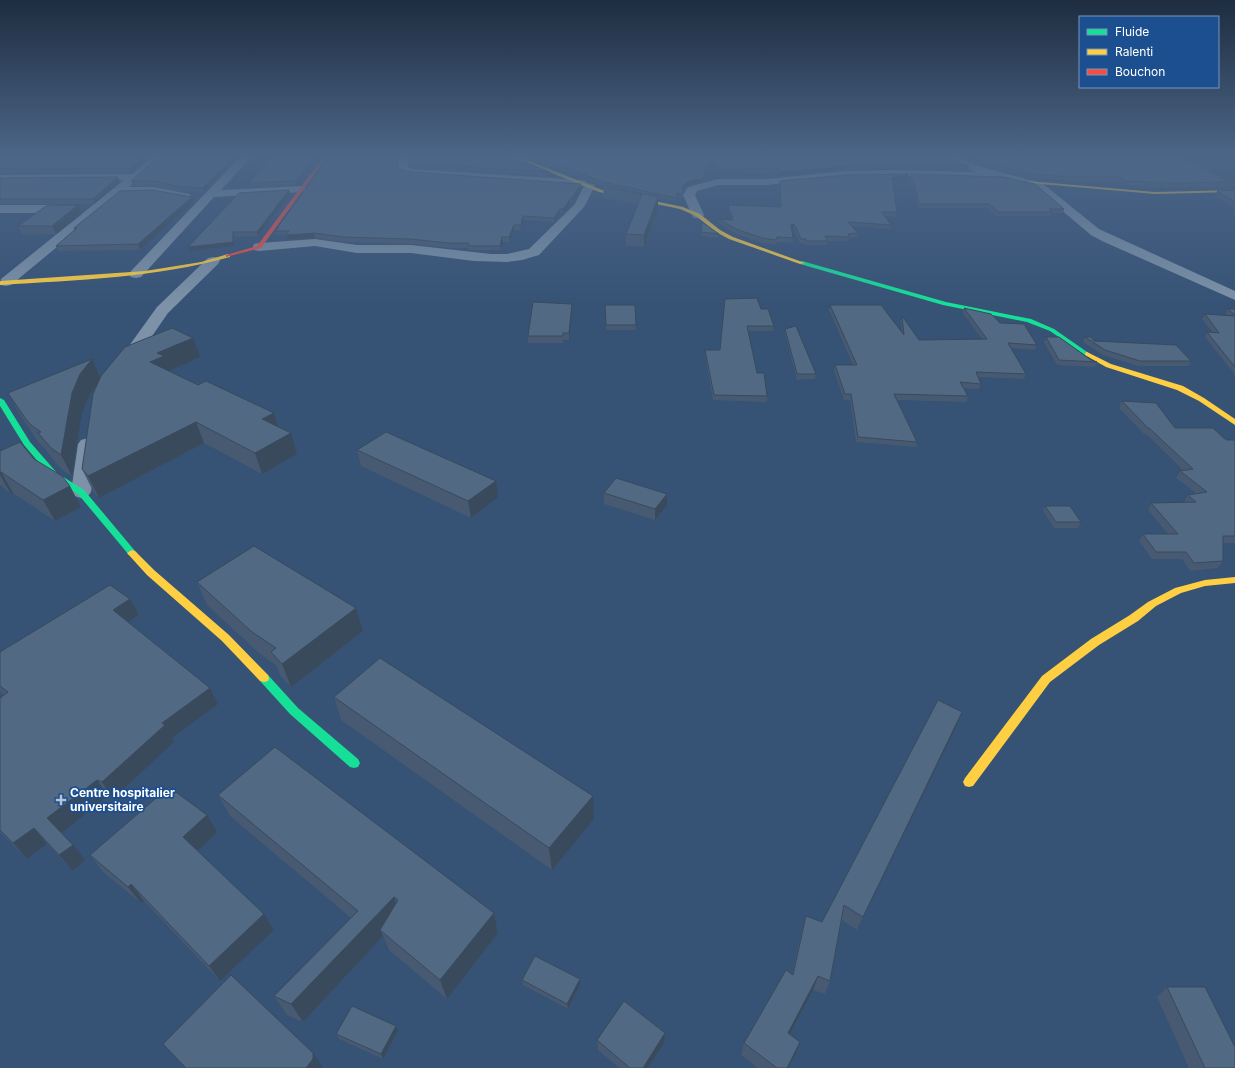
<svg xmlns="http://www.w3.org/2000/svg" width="1235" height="1068" font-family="Inter,sans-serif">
<rect width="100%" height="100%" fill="#365274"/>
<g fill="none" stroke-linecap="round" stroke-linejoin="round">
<path fill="#7d92a8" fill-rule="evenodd" d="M153,156H164L129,187H154L189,194L191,196L189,198L185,199L154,193L121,194L11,285L6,286L1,285V279L124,180L0,181V175L132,174Z
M241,156H252L221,190L302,186L308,189L302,192L214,197L141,277L136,278L131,277L129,274L131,271Z
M398,156H408V167L413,169L582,180L586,181L587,183L593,184L595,186L584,207L539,255L522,260L507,262L474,261L411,253H357L315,246L259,251L254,250L253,247L254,244L259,243L315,239L357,245H411L491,254H507L529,249L575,204L584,186L412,175C397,172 398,171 398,156Z
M516,156H527L533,162L528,165L524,164Z
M936,156H951L985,168L1042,183L1099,229L1235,291V300L1102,241L1091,235L1034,187L1002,179L895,176L846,177L766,185H718L697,191L695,195L704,215L702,218H694L692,215L683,195L688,187L718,179H766L846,171L895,170L977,172L937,158Z
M0,205H71L75,207L77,209L75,211L71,213H0Z
M213,257L218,258L220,261L218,264L168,313L130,368L124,369L118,368L116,364L157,307L208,258Z
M88,438L95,440L98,444L91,492L88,496L81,498L74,496L71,492L78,444L81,440Z"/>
<path fill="#16e098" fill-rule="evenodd" d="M802,261L946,302L1031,319L1054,329L1090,354L1087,356L1085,355L1050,331L1027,322L943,305L800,264V262Z
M0,398L4,400L30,442L57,473L84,490L135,551L137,553L135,555H129L78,494L51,477L24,445L0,406Z
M264,674L268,675L298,708L358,759L360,763L358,767L354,768L350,767L290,714L260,681L259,678L260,675Z"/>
<path fill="#ffcf43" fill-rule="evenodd" d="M493,156H501L529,161L602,190L683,207L700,214L720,230L733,237L805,263L800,264L729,239L716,232L696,216L680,209L599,192L527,163Z
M1028,181L1155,192L1235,190V192L1155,194L1030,183Z
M228,254L230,255V257C154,278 78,280 0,285V281L145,271L201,262Z
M1087,352L1111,364L1183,386L1204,398L1235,419V425L1199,401L1177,390L1106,367L1085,355V353Z
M132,550L135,551L154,570L229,635L268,675L269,678L268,681L264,682L260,681L222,641L147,575L127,553Z
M1235,577V583L1205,586L1181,593L1156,606L1138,621L1099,645L1050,682L973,786L969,787L965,786L963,782L965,778L1042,676L1091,639L1130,615L1148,602L1175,588L1205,580Z"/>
<path fill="#f24e42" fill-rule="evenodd" d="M324,156H328L261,248L226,257V255L257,246Z"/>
</g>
<path fill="#475a72" d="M0,156H151L131,172L0,174Z
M160,156H239L204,192L177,191L154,186H133L131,181Z
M319,156L297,185L249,187L248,183Z
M329,156H397V164L398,167L402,170L411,172L581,184V188L572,202H570L567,210L564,213H560L554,222L524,220L521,230H514L510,242H503L501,250H469V248H449L411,244L343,242L315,238L287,239L286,235H276L275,231Z
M529,156H939L969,166L968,170L895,168L846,170L780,176V173L717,172L712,158L702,182L687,186L684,190H683V198H677L676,202L658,198V208L644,247L626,246V234L638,204L604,198L603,186L532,158Z
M955,156H1191L1182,157L1187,162L1230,182H1235L1233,187L1170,188L1122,185L1118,181H1073L1029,178L985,167Z
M494,157L550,172V176L413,168L410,166L409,162Z
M911,174L1064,209L1063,213H1052L1051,216H996L988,208H918L910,178Z
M0,178L120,182L94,204H0Z
M908,178L892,181L897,212L896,217L885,216L891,225L890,229L852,226L858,233L857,237L849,238L848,241H828L827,245H806L805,244L800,243L793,228L792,229L793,238V243L777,242L776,244L762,243L736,234L719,223V219L732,220L728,209V205L780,207V181Z
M289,190L290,194L258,236L234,237V246L190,251Z
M1235,190V209L1215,196L1217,191Z
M192,197L194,202L140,250L58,251L56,246L74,230V228Z
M82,214L56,234L22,235L18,226Z
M702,222L719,234L718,238L701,236Z
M572,304V311L569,340H563V343H528V336Z
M605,305L636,325V330H606Z
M830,305L902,333L901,321L902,316L919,340L982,339L963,313L964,308L1000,323L1037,345L1035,350L1011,348L1026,374L1024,379L978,377L981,384L979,389L963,388L968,396L967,402L897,400L917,442L916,447L856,442L850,400H844L834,370L835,365H853L829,310Z
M761,309L774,326L773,331H748L757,373L767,396V402L713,400L705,355V350H720Z
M1228,309H1235V375L1205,337L1207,332L1213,333L1202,319L1205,314L1227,316L1226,314Z
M785,329L816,374L815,379L797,380L785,334Z
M1046,337L1091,360L1097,362L1095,367L1057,365L1044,342Z
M1085,337L1094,341L1191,361L1189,366H1138L1103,355L1083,342Z
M200,357L169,371H170L198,385L274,413L278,427L297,454L262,474L204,443L99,498L93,491L82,469L98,384L90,394L82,413L72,476L62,470L49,454L46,449L42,446L36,439L19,413L8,393L92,359L101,378Z
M1122,401L1175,428L1226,440H1235V543H1223V561L1218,568L1190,571L1182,559H1152L1139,541L1143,534H1168L1148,510L1151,503L1184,502L1188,495L1196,493L1176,478L1180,471L1183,470L1146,434H1144L1119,408Z
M357,450L498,497L471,518L361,466Z
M0,451L34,459L81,507L55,521L13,493L11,494L0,485Z
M604,493L667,505L655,520L604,504Z
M1045,506L1081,522L1078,528H1054L1043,511Z
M197,582L356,608L363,631L291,687L280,675L276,665L261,655L207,605Z
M130,599L139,615L128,622L210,688L218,704L172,738L174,742L113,799L108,796L61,833L85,860L73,871L47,844L27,859L0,832V698L4,695L0,692V652Z
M334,697L594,819L552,870L341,720Z
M962,712L956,727L857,930L842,920L830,981L825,994L813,990L790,1034L800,1042L796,1054L788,1068H758L741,1055L744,1043L792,974L802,930L806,916L822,922Z
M218,795L494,913L498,933L447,999L389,950L383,936L303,1022L287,1015L274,996L351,918L230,816Z
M217,832L197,850L274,930L220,981L144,901L141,903L103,872L90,855Z
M580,979V984L568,1009L523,985L522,980Z
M1167,987L1235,1068H1189L1157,997Z
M398,1031L383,1059L339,1039L336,1034Z
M665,1033L664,1043L648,1068H619L598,1050L597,1040Z"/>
<path fill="#394a5c" d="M145,156H151L131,172L130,168Z
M234,156H239L204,192L203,188Z
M315,156H319L297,185L296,181Z
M712,156V158L702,182L687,186L684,190V186L687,182Z
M847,166L846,170L780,176V172Z
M909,174L908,178L891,181L892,178Z
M118,177L120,182L94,204L93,199Z
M581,184V188L572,202V198Z
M289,190L290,194L258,236L257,232Z
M192,197L194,202L140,250L138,244Z
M658,197V208L644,247V235Z
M570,198V202L567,210L564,213L563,209Z
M78,205L82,214L56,234L52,226Z
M560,209V213L554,222V218Z
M523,216L524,220L521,230V225Z
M794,224L793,228L791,229V225Z
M514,225V230L510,242L509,237Z
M233,232L234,237V246L190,251L188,247Z
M314,233L315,238L287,239L286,235Z
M502,237L503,242L501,250L500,246Z
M572,304V311L569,340V333Z
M193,338L200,357L169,371L172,376L150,362L157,353Z
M92,359L101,379L90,394L82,413L72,476L61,455L72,393L80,374Z
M274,413L280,434L262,419Z
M196,422L204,443L99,498L88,476Z
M291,433L297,454L262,474L255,453Z
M0,472H1L13,493L11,494L0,475Z
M496,481L498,497L471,518L468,501Z
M70,486L81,507L55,521L43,500Z
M667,494V505L655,520V509Z
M130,599L139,615L122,626L113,610Z
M356,608L363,631L291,687L282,664Z
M210,688L218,704L172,738L174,742L113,799L102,782L162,723Z
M962,712L956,727L857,930L863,917Z
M97,780L108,796L60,834L47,818Z
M593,796L594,819L552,870L549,848Z
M207,815L217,832L194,854L183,837Z
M34,828L47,844L27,859L13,843Z
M73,845L85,860L73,871L59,855Z
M131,884L144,901L141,903L128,887Z
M394,897L401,917L380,930L383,936L303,1022L291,1004Z
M494,913L498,933L447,999L440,980Z
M264,914L274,930L220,981L209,966Z
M818,976L813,990L784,1045L788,1033Z
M580,979V984L568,1009L567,1004Z
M396,1026L398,1031L383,1059L381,1054Z
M665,1033L664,1043L648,1068H643Z
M800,1042L796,1054L788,1068H787Z
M313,1053L322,1066V1068H306Z"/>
<path fill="#526984" stroke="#394a5c" d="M0,156H145L130,168L0,169Z
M160,156H234L203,188L176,186L153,181H131Z
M273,156H315L296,181L248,183Z
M329,156H396V161L398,167L402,170L411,172L581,184L572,198H570L566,206L563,209H560L554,218L523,216L521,225H514L509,237H502L500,246H472L468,245L469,243H448L410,239L343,237L314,233L286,235L289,231H275Z
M409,156H493L524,162L550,172L413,164L409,162Z
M535,156H712L703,178L687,182L684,186H682L683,194L677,193L676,198L604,182Z
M713,156H939L969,166L896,165L847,166L780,172V169L717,168Z
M967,156H1180L1184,158L1187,162L1197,164L1230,182H1235L1172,183L1124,181L1120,177H1074L1030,174L987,163Z
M909,174L892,178L897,212H882L891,225L848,222L858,233L848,234L849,237L825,236L828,241H806V239H801L794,224L791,225L793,238L777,237L776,240L762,238L736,229L719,219L733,220L728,205L781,207L780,181L847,175Z
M911,174L1003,177L1035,184L1064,209H1049L1052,212H998L989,204H919Z
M118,177L93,199H0V178Z
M603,185L658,197L644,235L626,234L642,194L603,187Z
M152,190L192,197L138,244L56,246L77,228H74L120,191Z
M289,190L257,232H233V242L188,247L239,193Z
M1235,190V202L1217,191Z
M78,205L52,226H18L46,206Z
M702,222L719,234L701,232Z
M757,298L761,309H768L774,326H747L757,373H764L767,396L714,395L705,350H720L725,299Z
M533,302L572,304L569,333H563V336H528Z
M605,305H635L636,325H606Z
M830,305H881L904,335L902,316L919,340L987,339L964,308L991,314L1000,323L1024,324L1037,345L1008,343L1026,374L976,372L981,384L960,382L968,396L894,394L917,442L858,437L851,394H845L835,365H857Z
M1228,309H1235V315Z
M1205,314L1235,316V367L1207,332L1219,333Z
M796,326L816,374H797L785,329Z
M172,328L193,338L157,353L164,356L150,362L198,385L206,381L274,413L262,419L291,433L255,453L196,422L88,476L82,469L93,394L101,376L125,347Z
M1046,337H1059L1091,360L1097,362L1059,360Z
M1085,337H1091L1094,341L1176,345L1191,361H1140L1105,350Z
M92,359L80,374L72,393L61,455L51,448L38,433L41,432L31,425L25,418L8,393Z
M1122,401L1156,403L1175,428H1213L1226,440H1235V536H1223V561L1194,563L1186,552H1156L1143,534H1178L1151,503L1196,502L1188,495L1207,492L1180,471L1193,469L1149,428H1148Z
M386,432L496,481L468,501L357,450Z
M20,442L34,459L62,476L70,486L43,500L1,472H0V451Z
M616,478L667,494L655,509L604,493Z
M1045,506H1070L1081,522H1056Z
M254,546L356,608L282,664L271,652L276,648L252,632L197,582Z
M110,585L130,599L113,610L210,688L162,723L165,725L102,782L97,780L47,818L73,845L59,855L34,828L13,843L0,830V698L8,692L0,686V652Z
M380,658L593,796L549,848L334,697Z
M938,700L962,712L863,917L844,905L830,981L818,976L788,1033L800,1042L787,1068H777L744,1043L786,970L793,975L806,916L822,922Z
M275,747L494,913L440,980L380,930L398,900L394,897L291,1004L274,996L358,911L218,795Z
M169,787L207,815L183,837L264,914L209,966L131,884L128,887L90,855Z
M535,956L580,979L567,1004L522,980Z
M231,975L313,1053V1059L306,1068H186L163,1044Z
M1167,987H1205L1235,1047V1068H1205Z
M624,1001L665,1033L643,1068H630L597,1040Z
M352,1006L396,1026L381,1054L336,1034Z"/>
<linearGradient id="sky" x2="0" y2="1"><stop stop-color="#1e2d40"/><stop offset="0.51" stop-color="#4c6688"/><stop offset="1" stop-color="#4c6688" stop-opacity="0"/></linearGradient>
<rect width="1235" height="305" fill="url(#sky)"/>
<path fill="#b9c2ce" stroke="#1b4f8f" stroke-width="1.5" d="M59 794h4v4h4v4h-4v4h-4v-4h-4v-4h4z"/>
<g text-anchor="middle" stroke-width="3.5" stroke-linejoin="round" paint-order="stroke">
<g font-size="12" font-weight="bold" fill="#fff" stroke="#1b4f8f" text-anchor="start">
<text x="70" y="797">Centre hospitalier<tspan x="70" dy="14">universitaire</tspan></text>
</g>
</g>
<rect x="1079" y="16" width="140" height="72" fill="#1b4f8f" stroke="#7695bc"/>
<rect x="1087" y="29" width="20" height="6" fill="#16e098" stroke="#7695bc"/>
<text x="1115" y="36" font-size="12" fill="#ffffff">Fluide</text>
<rect x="1087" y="49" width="20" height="6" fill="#ffcf43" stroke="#7695bc"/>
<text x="1115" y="56" font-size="12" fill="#ffffff">Ralenti</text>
<rect x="1087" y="69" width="20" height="6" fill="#f24e42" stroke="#7695bc"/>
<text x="1115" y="76" font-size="12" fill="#ffffff">Bouchon</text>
</svg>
